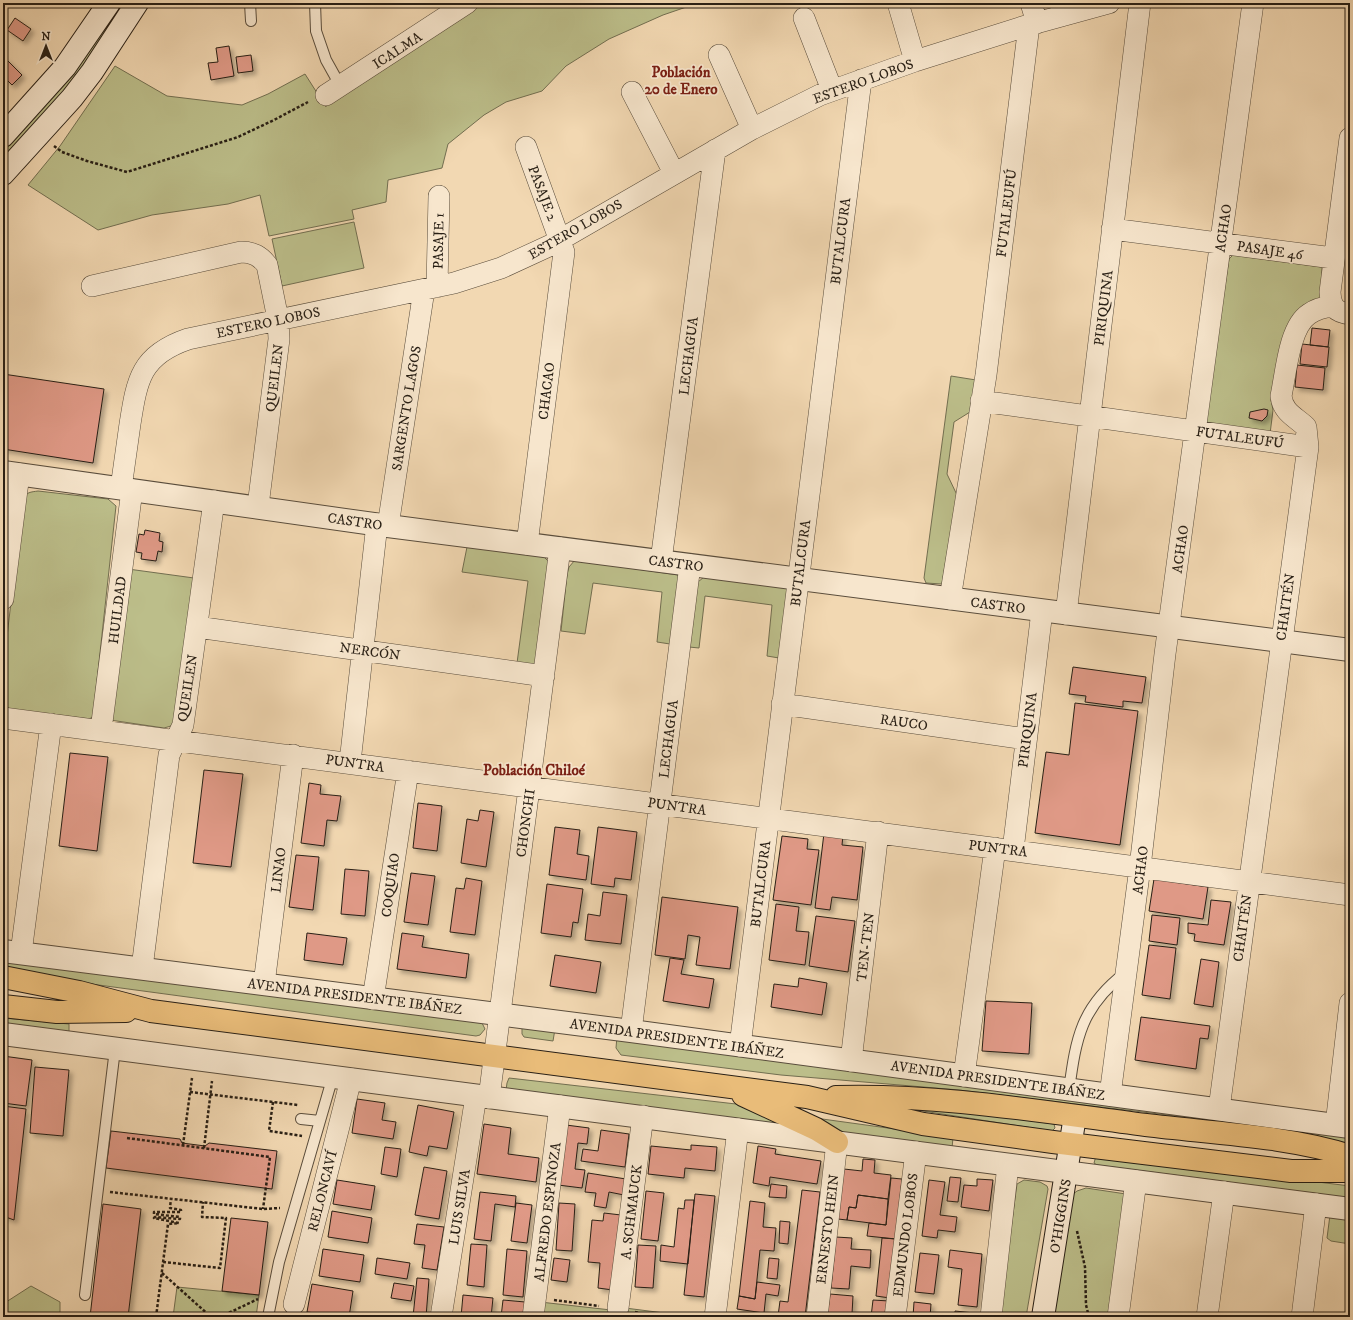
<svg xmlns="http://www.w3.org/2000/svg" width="1353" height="1320" font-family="'IM FELL DW Pica',serif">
<defs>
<filter id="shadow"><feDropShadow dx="3.5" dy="3.5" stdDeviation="2" flood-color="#0004"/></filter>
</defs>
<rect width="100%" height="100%" fill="#f2d8b2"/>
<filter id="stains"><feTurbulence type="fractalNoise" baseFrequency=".005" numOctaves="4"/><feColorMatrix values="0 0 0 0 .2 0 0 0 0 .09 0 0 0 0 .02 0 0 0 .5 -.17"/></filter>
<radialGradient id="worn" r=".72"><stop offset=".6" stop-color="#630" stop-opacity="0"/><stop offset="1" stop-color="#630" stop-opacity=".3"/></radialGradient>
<path fill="#bcbe8a" stroke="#726e50" d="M118,3H127L80,73L3,161V149L48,100Z
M484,3H698L663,15L609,39L566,66L542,91L506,102L484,115L448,144L442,168L388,180L386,202L352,210L354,219L269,236L260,195L228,204L152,215L98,230L28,185L60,146L115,66L167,96L242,105L268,94L305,74L326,107V105Z
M354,222L364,268L282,286L272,239Z
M1233,255L1322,267V300L1271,400L1273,410L1270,434L1208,426L1205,418L1229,259Z
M951,376L976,380L970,412L954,422L947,474L957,495L942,584L926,583L924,578Z
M38,491L108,499L116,506L93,717L89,719L10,709L3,704V671L23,499C26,492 31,492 38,491Z
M467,547L543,556L549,562L537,664L533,667L517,663L528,581L462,572Z
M575,560L678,575L679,578L670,644L657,642L662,592L593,583L585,634L561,631L567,575L569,567Z
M128,569L194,578L174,722L171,726L164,728L110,720Z
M704,577L789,588L785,659L767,656L772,605L705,596L699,648L689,647L698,582Z
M3,955L481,1021L485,1029L480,1035L476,1036L69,981L3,967Z
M3,1018L69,1024V1032L3,1026Z
M522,1028L555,1029L553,1041L524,1037L522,1034Z
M617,1036L1350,1133V1144L1284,1129L959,1090L781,1075L621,1055L616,1048Z
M509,1078L736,1104L758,1109L804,1127L506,1090L507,1083Z
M923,1106L1054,1124L1055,1128L1052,1131L897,1107Z
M815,1118L953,1137L952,1149L854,1136L837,1131Z
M1099,1155L1350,1186V1198L1097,1165L1094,1163L1096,1156Z
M1024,1180L1040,1182L1047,1186L1048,1189L1026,1317H999L1017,1184Z
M1086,1188L1126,1194L1112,1317H1051L1072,1195L1077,1191Z
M1330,1215H1350V1244L1331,1241L1327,1238Z
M31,1286L60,1302V1317H3V1304Z
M177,1287L259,1295L256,1317H173Z
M540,1302L620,1311L625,1308L696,1317H536Z"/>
<path fill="#df9986" stroke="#281f15" filter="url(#shadow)" d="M15,18L31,29L23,41L7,30Z
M229,46L234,76L211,80L208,63L218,62L216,48Z
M251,55L253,71L238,73L236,57Z
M5,58L22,75L12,85L3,76V60Z
M1312,328L1330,330L1328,347L1310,345Z
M1302,344L1329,347L1327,367L1300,364Z
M1297,365L1325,368L1323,390L1295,387Z
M3,374L104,389L93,463L3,449Z
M1264,409L1268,410L1267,416L1262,421L1249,418L1250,412Z
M145,530L160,533L159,541L163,542L162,552L158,551L156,561L141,559L142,553L136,552L139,534L144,535Z
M1073,667L1146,677L1142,703L1123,701V707L1085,702L1086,696L1069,694Z
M1075,703L1138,711L1120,845L1035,833L1046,752L1069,755Z
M70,753L108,757L97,851L59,846Z
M204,770L243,774L231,867L193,863Z
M309,783L321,785L320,794L341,796L337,821L327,820L324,846L301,843Z
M418,803L442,806L437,851L413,848Z
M480,810L494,812L486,867L461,863L467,819L478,821Z
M555,827L580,830L577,854L589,856L586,880L549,875Z
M598,827L637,832L631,880L615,878L614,887L591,884Z
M824,833L843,835L842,845L863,847L857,900L832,897L830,910L815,908Z
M782,836L808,839L807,849L819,850L811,905L773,900Z
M296,855L319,857L313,910L289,907Z
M345,869L369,871L365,916L341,914Z
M411,873L435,876L428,925L404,922Z
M466,878L482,881L475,935L450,932L456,888L464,889Z
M1154,879L1208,887L1203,919L1149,911Z
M547,884L583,889L578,923L573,922L571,937L541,933Z
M603,892L627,895L621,944L585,940L588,914L600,916Z
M662,897L738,907L730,969L696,965L700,937L688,935L685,959L655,955Z
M1211,900L1231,902L1224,945L1194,941L1195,934L1188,933V923L1208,925Z
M776,904L799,907L796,931L809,932L805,965L769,960Z
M1152,915L1180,918L1177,945L1149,941Z
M816,916L855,921L848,972L809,966Z
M307,933L347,938L343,965L304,960Z
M402,933L424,936L422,947L469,954L466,978L397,969Z
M1149,945L1176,948L1170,999L1142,995Z
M555,955L601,962L596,993L550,986Z
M670,958L684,960L681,974L714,979L709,1008L663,1001Z
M1201,959L1219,962L1213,1007L1194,1004Z
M799,978L827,983L822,1015L771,1007L774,984L798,987Z
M986,1001L1032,1003L1029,1054L982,1051Z
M1141,1017L1210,1026L1208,1039L1200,1038L1196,1069L1135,1060Z
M3,1056L32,1060L26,1106L3,1103Z
M35,1067L69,1070L63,1136L30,1133Z
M357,1099L385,1103L382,1120L396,1122L393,1139L352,1133Z
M418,1105L454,1112L447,1149L429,1146L427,1156L409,1152Z
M3,1106L26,1109L14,1220L3,1216Z
M484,1124L511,1128L508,1154L539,1158L536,1182L477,1174Z
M566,1125L589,1128L587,1144L578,1143L575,1169L585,1170L582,1188L558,1185Z
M601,1130L629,1134L625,1167L581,1161L583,1149L598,1151Z
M111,1131L180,1139L182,1143L205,1146L209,1143L277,1151L272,1189L106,1168Z
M691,1145L717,1147L715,1171L685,1168L684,1178L648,1174L651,1146L691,1150Z
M758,1146L776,1149L775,1154L821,1161L817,1184L770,1177L769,1186L753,1183Z
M385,1147L401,1149L397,1177L381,1174Z
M863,1159L875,1160L874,1173L891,1175L888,1199L858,1195L856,1208L849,1207L847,1220L838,1219L844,1169L862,1171Z
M424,1167L447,1171L439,1219L415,1215Z
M588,1173L626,1179L624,1195L609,1192L606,1208L594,1206L596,1193L585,1192Z
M950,1177L961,1178L958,1202L947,1201Z
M891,1178L902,1179L896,1239L867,1236L869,1223L886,1225Z
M977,1179L993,1180L989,1211L961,1207L964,1185L977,1186Z
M337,1180L375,1186L371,1210L333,1204Z
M929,1180L945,1182L940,1215L957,1217L955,1232L938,1230L937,1238L922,1236Z
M771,1184L787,1186L786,1198L769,1197Z
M802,1190L820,1192L805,1317L778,1316L780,1301L788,1302Z
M646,1191L664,1193L658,1241L641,1239Z
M480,1192L516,1196L515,1207L495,1204L491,1241L474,1239Z
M695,1194L715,1196L704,1297L684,1295Z
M858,1195L888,1199L886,1225L847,1220L849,1207L856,1208Z
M685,1200H694L688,1264L660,1261L661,1245L674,1247L678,1208L684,1209Z
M750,1201L765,1203L763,1227L776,1228L774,1251L760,1250L755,1299L739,1296Z
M516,1203L532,1205L527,1243L511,1241Z
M559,1203L575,1204L572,1251L556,1250Z
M103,1204L141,1209L128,1317H90Z
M332,1211L372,1218L368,1243L328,1237Z
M604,1213L621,1215L613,1290L598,1288L600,1263L588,1262L592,1220L603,1221Z
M231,1218L268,1222L259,1295L222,1291Z
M780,1221L790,1222L788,1244L779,1243Z
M417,1224L444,1227L437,1270L422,1268L425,1245L414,1244Z
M836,1237L852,1238L851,1249L871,1250L870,1268L851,1266L849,1289L831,1288Z
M882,1238L896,1239L890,1298L876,1296Z
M471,1244L487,1245L484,1287L467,1285Z
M638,1245L656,1246L653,1288L635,1287Z
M323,1249L364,1255L360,1282L319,1276Z
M507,1249L527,1251L523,1297L503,1295Z
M950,1250L982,1254L977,1307L958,1305L962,1269L948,1267Z
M920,1253L939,1255L934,1294L915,1292Z
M377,1258L410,1263L407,1279L375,1274Z
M554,1258L570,1260L567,1282L551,1280Z
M769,1258L779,1259L777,1279L767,1278Z
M417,1278L429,1279L426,1317H413Z
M757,1282L780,1285L778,1296L766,1294L764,1313L737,1309L739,1296L755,1299Z
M394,1283L414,1286L411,1301L391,1298Z
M312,1284L353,1291L349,1317L307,1312Z
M830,1294L853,1296L852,1314L844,1313L843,1317H827Z
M463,1295L493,1298L491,1317H461Z
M503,1300L525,1302L524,1317H501Z
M873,1300L889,1301L888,1317H871Z
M914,1302L931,1304L930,1317H913Z
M955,1311L974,1313V1317H955Z"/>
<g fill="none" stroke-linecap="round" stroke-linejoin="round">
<defs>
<path id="service" d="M250,3L251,21
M315,3L316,31L326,60L341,87
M1069,1090C1076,1038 1081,1007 1125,973
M301,1119L320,1121
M85,1295L115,1049
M268,1317L279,1262L333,1076"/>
<path id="minor" d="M898,3L915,61
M1031,3L1037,23
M804,18L832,90
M719,55L752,129
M632,92L674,173
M326,95L467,3
M1350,138L1330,292C1331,307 1335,312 1350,314
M526,147L564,252L527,544
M1112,229L1333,258
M92,286L241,252C253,252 260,256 267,265L278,319L279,339L258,506
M437,287L439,196
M981,401L1308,447
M121,488C124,467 127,445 130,424C137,379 141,355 188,339L454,283L501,268L551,245L752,129L820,95L915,61L1029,25L1109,3
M388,526L424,290
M661,561L715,150
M3,599L19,474
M950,599L986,375L1029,25
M1066,614L1140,3
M197,627L544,676
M782,704L1026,739
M3,718L1350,895
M101,730L132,490
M350,762L377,524
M1013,850L1042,611
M21,953L51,724
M142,968L169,755L183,725L214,501
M264,984L293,755
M373,999L408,771
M631,1031L690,565
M740,1046L861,80
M851,1061L878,832
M964,1076L995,848
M1110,1095L1140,867L1165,654L1253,3
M489,1098L560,548
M1219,1109L1308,447L1306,427C1296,417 1283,413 1281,396C1286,373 1289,327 1309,314C1316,309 1324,307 1332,306
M1336,1125L1350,1003
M294,1304L351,1079
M618,1308L643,1116
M441,1317L476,1096
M533,1317L560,1106
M715,1317L738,1129
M817,1317L837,1142
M895,1317L916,1152
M991,1317L1008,1165
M1118,1317L1136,1181
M1207,1317L1224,1192
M1302,1317L1316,1204"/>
<path id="tertiary" d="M3,472L388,526L1350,650
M3,951L631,1031L1350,1127
M3,1034L1350,1209"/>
<path id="secondary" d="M3,136L65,67L109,3
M3,174L72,98L92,72L137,3
M1043,1317L1075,1116"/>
<path id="primary" d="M3,977L79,992L151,1011L807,1097L923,1124L1053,1142L1291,1171H1350
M3,1006L57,1012L126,1011
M743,1095L816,1129L837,1142
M836,1097C940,1094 1043,1112 1146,1125C1211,1133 1289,1136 1350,1156"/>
</defs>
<use href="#service" stroke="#5a4d3c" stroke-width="12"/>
<use href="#minor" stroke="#5a4d3c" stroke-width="22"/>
<use href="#tertiary" stroke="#5a4d3c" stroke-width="24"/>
<use href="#secondary" stroke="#281f15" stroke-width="24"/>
<use href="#primary" stroke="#281f15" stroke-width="24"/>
<path stroke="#281f15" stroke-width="2.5" stroke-dasharray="3 2" stroke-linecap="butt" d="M54,146L62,152L87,161L127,172L238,137L274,120L308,102
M190,1092L298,1105
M273,1102L269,1131L302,1136
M127,1138L270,1157L263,1209
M183,1145L192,1078
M204,1148L212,1081
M110,1192L263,1209L280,1208
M1077,1231L1085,1267L1086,1305L1089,1317
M163,1262L220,1268L226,1218L202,1217L203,1202
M162,1273L211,1317
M554,1300L599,1306
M635,1312L657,1317
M157,1313L188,1317
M156,1317L168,1224L179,1223L154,1218L155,1217L180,1219V1217L154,1214V1212H181V1210L170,1208L171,1198
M220,1317L258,1299"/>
<use href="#service" stroke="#f7e6cd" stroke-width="10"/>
<use href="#minor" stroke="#f7e6cd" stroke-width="21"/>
<use href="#tertiary" stroke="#f7e6cd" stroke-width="22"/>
<use href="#secondary" stroke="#f7e6cd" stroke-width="22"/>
<use href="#primary" stroke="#e9bc79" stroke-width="22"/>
</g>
<g text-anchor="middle" stroke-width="3.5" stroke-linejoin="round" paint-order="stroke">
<g font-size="14" fill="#281f15" stroke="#f7e6cd">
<text transform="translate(397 50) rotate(-33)" y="5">ICALMA</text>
<text transform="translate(863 81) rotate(-20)" y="5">ESTERO LOBOS</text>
<text transform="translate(543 193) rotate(69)" y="5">PASAJE 2</text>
<text transform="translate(1006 213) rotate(-83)" y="5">FUTALEUFÚ</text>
<text transform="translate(1223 228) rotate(-82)" y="5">ACHAO</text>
<text transform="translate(575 229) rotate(-30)" y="5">ESTERO LOBOS</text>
<text transform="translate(438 241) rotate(-89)" y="5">PASAJE 1</text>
<text transform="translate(840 241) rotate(-83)" y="5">BUTALCURA</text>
<text transform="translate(1270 250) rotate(8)" y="5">PASAJE 46</text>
<text transform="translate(1103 308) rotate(-83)" y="5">PIRIQUINA</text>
<text transform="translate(268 322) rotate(-12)" y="5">ESTERO LOBOS</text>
<text transform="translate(688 356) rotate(-83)" y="5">LECHAGUA</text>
<text transform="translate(274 378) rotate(-83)" y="5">QUEILEN</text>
<text transform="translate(546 391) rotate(-83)" y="5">CHACAO</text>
<text transform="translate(406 408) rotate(-81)" y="5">SARGENTO LAGOS</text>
<text transform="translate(1240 437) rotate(8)" y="5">FUTALEUFÚ</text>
<text transform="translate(355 521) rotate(8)" y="5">CASTRO</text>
<text transform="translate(1180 549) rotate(-82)" y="5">ACHAO</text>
<text transform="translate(676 563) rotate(7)" y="5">CASTRO</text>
<text transform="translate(800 563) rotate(-83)" y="5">BUTALCURA</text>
<text transform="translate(998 605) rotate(7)" y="5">CASTRO</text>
<text transform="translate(1285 607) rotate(-82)" y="5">CHAITÉN</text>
<text transform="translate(117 610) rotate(-83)" y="5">HUILDAD</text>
<text transform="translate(370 651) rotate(8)" y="5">NERCÓN</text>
<text transform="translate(187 688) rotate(-81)" y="5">QUEILEN</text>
<text transform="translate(904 722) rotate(8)" y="5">RAUCO</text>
<text transform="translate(1027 730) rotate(-83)" y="5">PIRIQUINA</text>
<text transform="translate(668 739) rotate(-83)" y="5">LECHAGUA</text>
<text transform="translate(355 763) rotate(8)" y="5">PUNTRA</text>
<text transform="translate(677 806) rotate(8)" y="5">PUNTRA</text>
<text transform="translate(525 823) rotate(-82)" y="5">CHONCHI</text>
<text transform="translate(998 848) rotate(7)" y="5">PUNTRA</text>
<text transform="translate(278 870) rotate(-83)" y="5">LINAO</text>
<text transform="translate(1140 870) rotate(-83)" y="5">ACHAO</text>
<text transform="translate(760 884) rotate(-83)" y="5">BUTALCURA</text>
<text transform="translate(390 885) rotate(-82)" y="5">COQUIAO</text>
<text transform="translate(1242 928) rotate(-82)" y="5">CHAITÉN</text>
<text transform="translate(865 947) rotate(-83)" y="5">TEN-TEN</text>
<text transform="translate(355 996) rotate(7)" y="5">AVENIDA PRESIDENTE IBÁÑEZ</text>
<text transform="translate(677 1038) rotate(8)" y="5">AVENIDA PRESIDENTE IBÁÑEZ</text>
<text transform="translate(998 1080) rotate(8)" y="5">AVENIDA PRESIDENTE IBÁÑEZ</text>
<text transform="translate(322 1191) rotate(-76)" y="5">RELONCAVÍ</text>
<text transform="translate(459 1207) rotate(-81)" y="5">LUIS SILVA</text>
<text transform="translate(547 1212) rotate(-83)" y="5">ALFREDO ESPINOZA</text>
<text transform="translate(631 1212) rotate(-83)" y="5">A. SCHMAUCK</text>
<text transform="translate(1060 1216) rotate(-81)" y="5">O'HIGGINS</text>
<text transform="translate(827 1229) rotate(-83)" y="5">ERNESTO HEIN</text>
<text transform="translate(905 1235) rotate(-83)" y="5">EDMUNDO LOBOS</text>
</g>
<g font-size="15" font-weight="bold" fill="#7a1f14" stroke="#f7e6cd">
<text x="681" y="77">Población<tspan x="681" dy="17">20 de Enero</tspan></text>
<text x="534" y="775">Población Chiloé</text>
</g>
</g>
<rect width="1353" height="1320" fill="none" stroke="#f2d8b2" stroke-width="16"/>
<rect x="4" y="4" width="1345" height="1312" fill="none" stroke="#281f15" stroke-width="2"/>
<rect x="8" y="8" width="1337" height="1304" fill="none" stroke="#281f15"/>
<g transform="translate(46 46)" stroke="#f7e6cd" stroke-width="3" paint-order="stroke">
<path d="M0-3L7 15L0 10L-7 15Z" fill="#281f15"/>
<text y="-6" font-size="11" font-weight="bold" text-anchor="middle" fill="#281f15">N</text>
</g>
<rect width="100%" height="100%" filter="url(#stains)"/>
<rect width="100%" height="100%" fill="url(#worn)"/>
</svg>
